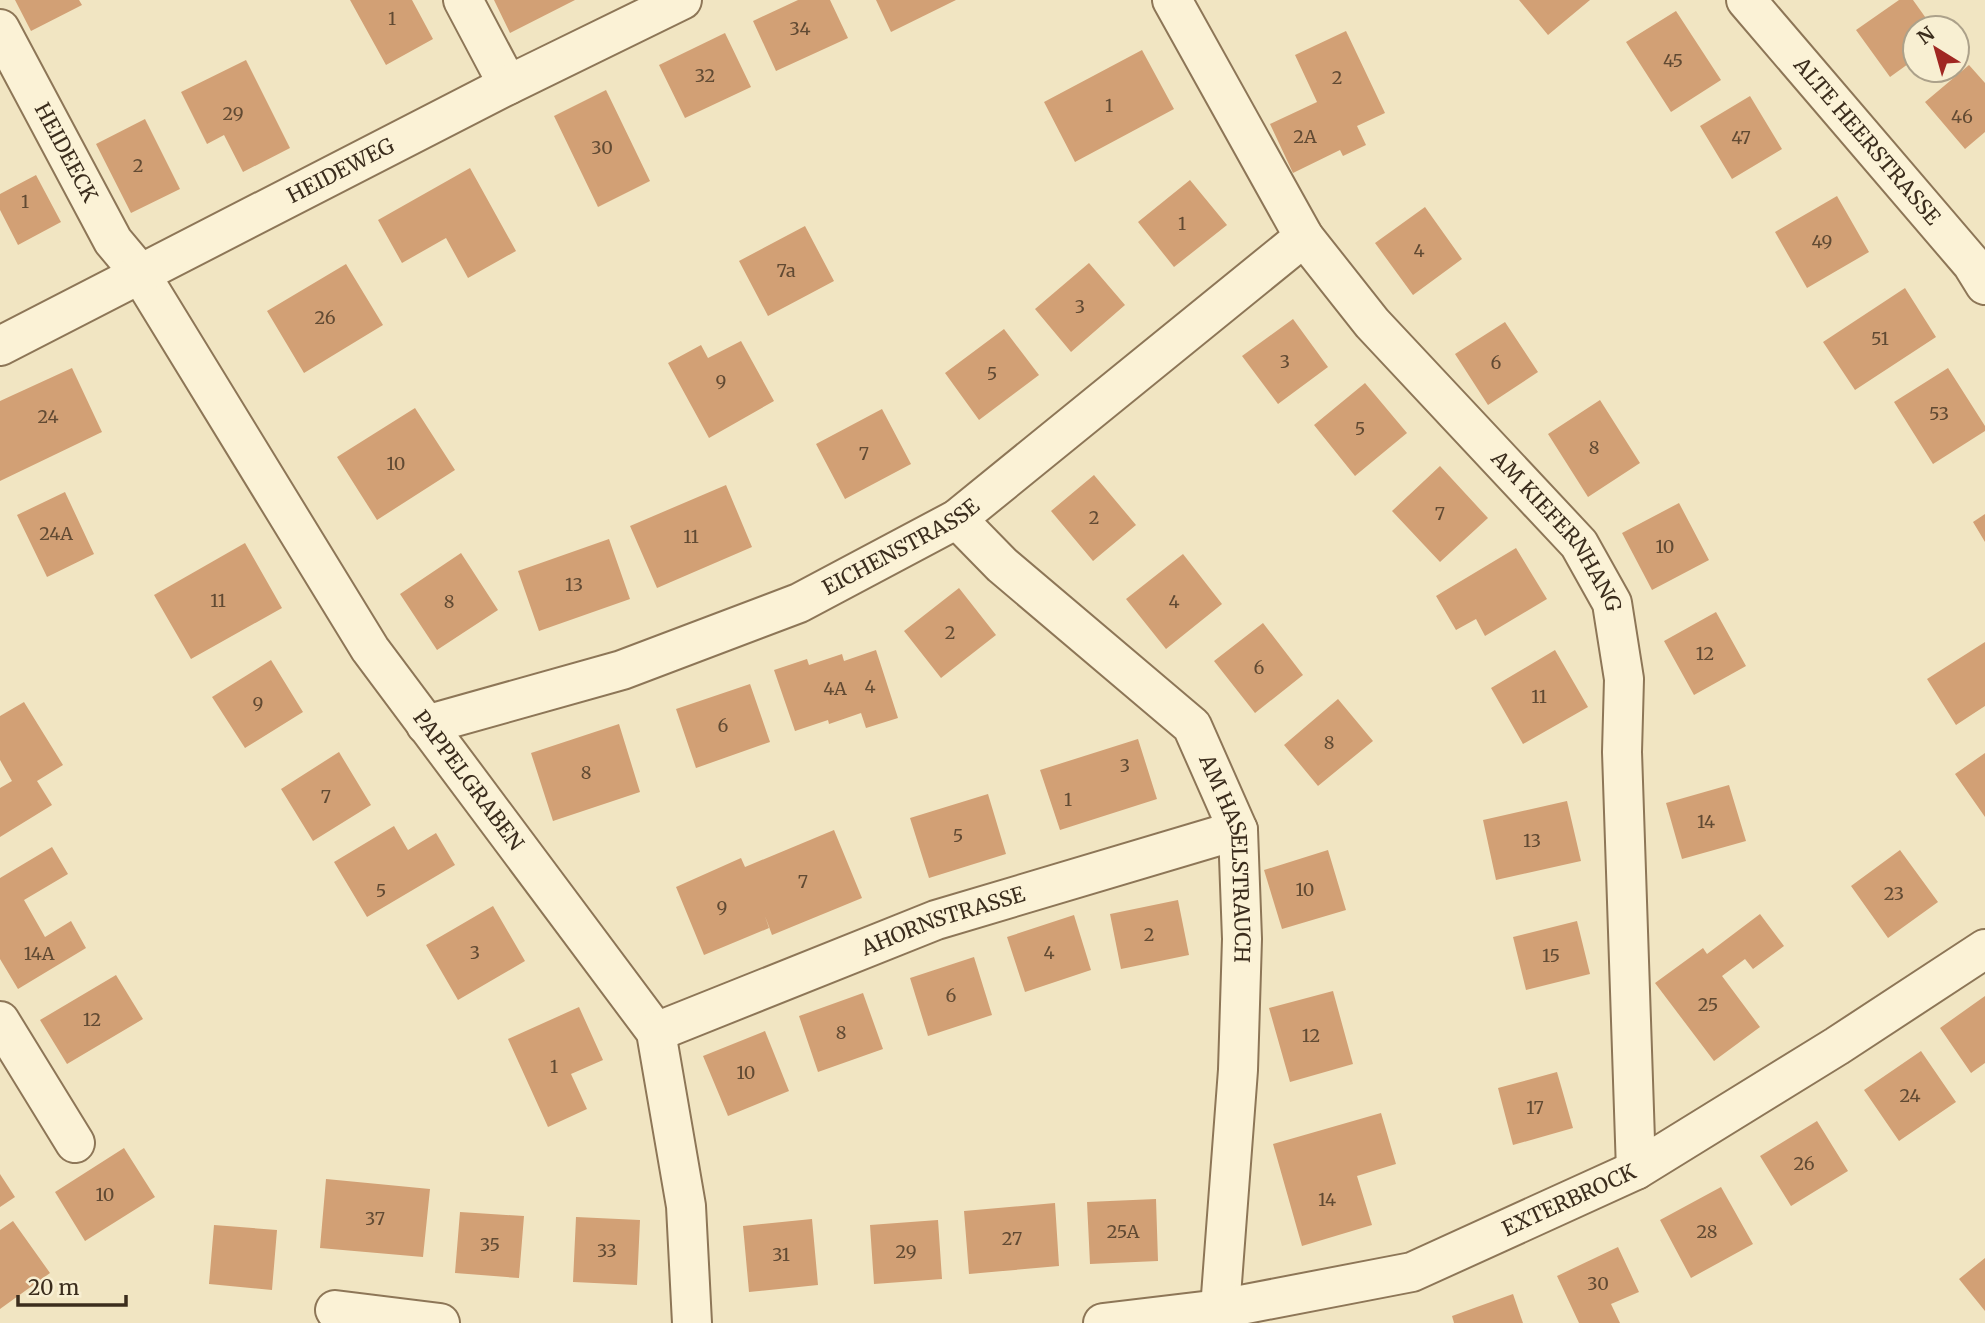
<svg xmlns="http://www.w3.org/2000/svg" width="1985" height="1323" font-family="Merriweather,serif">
<rect width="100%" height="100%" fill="#f1e5c2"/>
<path fill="#d2a075" d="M15,0H79L82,5L31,31Z
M350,0H412L433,39L386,65Z
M494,0H575L510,33Z
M798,0H830L848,38L776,71L753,21Z
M876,0H956L891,32Z
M1519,0H1590L1548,35Z
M1899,0H1913L1933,28H1915V59L1890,77L1856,30Z
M1676,11L1721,80L1671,112L1626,42Z
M1346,31L1385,113L1357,126L1366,145L1343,156L1340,150L1293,173L1270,124L1317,102L1295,55Z
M725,33L751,87L685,118L659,65Z
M1142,50L1174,109L1075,162L1044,102Z
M246,60L290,148L243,172L224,135L207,144L181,92Z
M1969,65L1985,83V132L1965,149L1925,102Z
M606,90L650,181L598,207L554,116Z
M1750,96L1782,149L1732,179L1700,126Z
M145,119L180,189L131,213L96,144Z
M470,168L516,251L468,278L446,238L402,263L378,220Z
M36,175L61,222L18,245L0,210V194Z
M1190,180L1227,225L1174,267L1138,222Z
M1837,196L1869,252L1807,288L1775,232Z
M1425,207L1462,259L1413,295L1375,243Z
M805,226L834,281L768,316L739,261Z
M1089,263L1125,305L1071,352L1035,309Z
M346,264L383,325L304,373L267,311Z
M1905,288L1936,337L1855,390L1823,342Z
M1293,319L1328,367L1278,404L1242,356Z
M1505,322L1538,372L1488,405L1455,354Z
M1004,329L1039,375L979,420L945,373Z
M741,341L774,401L709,438L668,363L701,345L708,358Z
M72,368L102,432L0,481V401Z
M1948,368L1985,426V431L1933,464L1894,402Z
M1365,383L1407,433L1355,476L1314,425Z
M1600,400L1640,463L1588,497L1548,434Z
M415,408L455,470L377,520L337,457Z
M882,409L911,464L845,499L816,444Z
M1440,466L1488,518L1440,562L1392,511Z
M1094,475L1136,525L1093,561L1051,511Z
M726,485L752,547L657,588L630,526Z
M65,492L94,554L47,577L17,515Z
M1679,503L1709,560L1652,590L1622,533Z
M1985,514V542L1973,522Z
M609,539L630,599L539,631L518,571Z
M245,543L282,608L191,659L154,595Z
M1516,548L1547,599L1485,636L1476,619L1456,630L1436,596Z
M461,553L498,610L437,650L400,594Z
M1183,554L1222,604L1166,649L1126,599Z
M959,588L996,635L941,678L904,631Z
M1716,612L1746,666L1694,695L1664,641Z
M1263,623L1303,675L1255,713L1214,661Z
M1985,642V706L1956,725L1927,679Z
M876,650L898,718L866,728L861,713L829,724L828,720L795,731L774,670L807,659L809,665L842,654L844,661Z
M1555,650L1588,707L1523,744L1491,688Z
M271,660L303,712L245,748L212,697Z
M750,684L770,742L696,768L676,709Z
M1338,699L1373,741L1318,786L1284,745Z
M24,702L63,765L37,781L52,805L0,837V788L12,781L0,760V716Z
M619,724L640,792L553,821L531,753Z
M1138,739L1157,799L1060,830L1040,770Z
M339,752L371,805L313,841L281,789Z
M1985,753V817L1955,774Z
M1729,785L1746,841L1682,859L1666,803Z
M988,794L1006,854L929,878L910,818Z
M1567,801L1581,861L1496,880L1483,820Z
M394,826L408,850L436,833L455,865L367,917L334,862Z
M834,830L862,898L772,935L765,916L769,928L704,955L676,887L741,858L745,867Z
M52,847L68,874L24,900L45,937L71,921L86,948L18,989L0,959V878Z
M1328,850L1346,910L1282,929L1264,870Z
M1900,850L1938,902L1888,938L1851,886Z
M1178,900L1189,955L1121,969L1110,914Z
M493,906L525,961L458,1000L426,945Z
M1760,914L1784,946L1753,969L1745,959L1722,976L1760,1027L1714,1061L1655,983L1703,948L1707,954Z
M1074,915L1091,970L1025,992L1007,937Z
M1577,921L1590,974L1526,990L1513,937Z
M974,957L992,1015L928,1036L910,978Z
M116,975L143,1019L67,1064L40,1020Z
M1333,991L1353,1064L1290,1082L1269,1008Z
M863,993L883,1049L818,1072L799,1016Z
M1985,996V1063L1971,1073L1940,1028Z
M579,1007L603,1060L571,1074L587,1109L548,1127L508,1039Z
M765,1031L789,1091L728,1116L703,1056Z
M1921,1051L1956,1102L1899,1141L1864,1090Z
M1557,1072L1573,1128L1513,1145L1498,1088Z
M1381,1113L1396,1164L1357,1176L1372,1225L1302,1246L1273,1144Z
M1817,1121L1848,1171L1791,1206L1760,1156Z
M124,1148L155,1197L85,1241L55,1192Z
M0,1174L15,1197L0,1207Z
M326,1179L430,1189L423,1257L320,1248Z
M1721,1187L1753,1244L1691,1278L1660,1220Z
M1156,1199L1158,1261L1090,1264L1087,1202Z
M1055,1203L1059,1266L969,1274L964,1211Z
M460,1212L524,1216L519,1278L455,1273Z
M576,1217L640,1220L637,1285L573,1282Z
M812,1219L818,1285L749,1292L743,1226Z
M938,1220L942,1279L874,1284L870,1225Z
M13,1221L50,1273L0,1309V1230Z
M214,1225L277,1230L272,1290L209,1284Z
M1618,1247L1639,1292L1611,1304L1620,1323H1579L1557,1276Z
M1985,1258V1311L1959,1279Z
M1513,1294L1523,1323H1454L1452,1316Z"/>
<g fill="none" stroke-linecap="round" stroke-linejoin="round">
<defs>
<g id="street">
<path d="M463,0L508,85"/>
<path id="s1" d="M1172,0L1304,237L1372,323L1579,544L1612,603L1624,679L1622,752L1636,1170"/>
<path id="s2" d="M1746,0L1972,264L1985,285"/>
<path id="s3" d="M0,29L113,241L139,272L370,649L656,1032L686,1206L692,1323"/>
<path id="s4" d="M0,346L508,85L682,0"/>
<path id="s5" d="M957,519L1002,565L1192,726L1238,830L1242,939L1238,1070L1220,1309"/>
<path id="s6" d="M426,725L622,670L799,603L957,519L1304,237"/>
<path d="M0,1021L75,1143"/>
<path id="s7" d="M656,1032L936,920L1238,830"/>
<path d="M335,1310L440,1323"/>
<path id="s8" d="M1103,1323L1220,1309L1412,1272L1636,1170L1837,1046L1985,949"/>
</g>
</defs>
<use href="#street" stroke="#8d7657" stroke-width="42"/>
<use href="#street" stroke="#fbf2d6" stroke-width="38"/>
</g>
<g text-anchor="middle" stroke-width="7" stroke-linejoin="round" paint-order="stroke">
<g font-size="18" fill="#614a33">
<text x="392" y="25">1</text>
<text x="800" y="35">34</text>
<text x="1673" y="67">45</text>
<text x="705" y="82">32</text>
<text x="1337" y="84">2</text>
<text x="1109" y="112">1</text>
<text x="233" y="120">29</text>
<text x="1962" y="123">46</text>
<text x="1305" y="143">2A</text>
<text x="1741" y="144">47</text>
<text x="602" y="154">30</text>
<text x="138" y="172">2</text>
<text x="25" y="208">1</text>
<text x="1182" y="230">1</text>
<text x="1822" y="248">49</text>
<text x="1419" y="257">4</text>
<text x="786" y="277">7a</text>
<text x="1080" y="313">3</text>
<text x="325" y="324">26</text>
<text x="1880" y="345">51</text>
<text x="1285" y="368">3</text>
<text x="1496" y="369">6</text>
<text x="992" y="380">5</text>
<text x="721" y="388">9</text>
<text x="1939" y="420">53</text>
<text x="48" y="423">24</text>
<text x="1360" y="435">5</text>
<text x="1594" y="454">8</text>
<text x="864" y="460">7</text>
<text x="396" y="470">10</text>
<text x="1440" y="520">7</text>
<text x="1094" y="524">2</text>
<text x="56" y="540">24A</text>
<text x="691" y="543">11</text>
<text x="1665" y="553">10</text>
<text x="574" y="591">13</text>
<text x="218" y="607">11</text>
<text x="449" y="608">8</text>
<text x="1174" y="608">4</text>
<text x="950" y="639">2</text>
<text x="1705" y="660">12</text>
<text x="1259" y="674">6</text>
<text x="870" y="693">4</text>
<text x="835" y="695">4A</text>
<text x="1539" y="703">11</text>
<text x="258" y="710">9</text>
<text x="723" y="732">6</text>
<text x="1329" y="749">8</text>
<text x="1125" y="772">3</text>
<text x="586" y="779">8</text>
<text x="326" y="803">7</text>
<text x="1068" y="806">1</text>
<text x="1706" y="828">14</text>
<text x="958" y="842">5</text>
<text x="1532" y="847">13</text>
<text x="803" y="888">7</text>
<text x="1305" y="896">10</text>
<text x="381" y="897">5</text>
<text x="1894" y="900">23</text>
<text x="722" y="914">9</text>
<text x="1149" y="941">2</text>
<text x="475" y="959">3</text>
<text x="1049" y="959">4</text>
<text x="39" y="960">14A</text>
<text x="1551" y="962">15</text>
<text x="951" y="1002">6</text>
<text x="1708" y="1011">25</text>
<text x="92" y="1026">12</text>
<text x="841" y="1039">8</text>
<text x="1311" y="1042">12</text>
<text x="554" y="1073">1</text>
<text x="746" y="1079">10</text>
<text x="1910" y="1102">24</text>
<text x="1535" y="1114">17</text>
<text x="1804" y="1170">26</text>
<text x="105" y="1201">10</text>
<text x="1327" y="1206">14</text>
<text x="375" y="1225">37</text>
<text x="1123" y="1238">25A</text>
<text x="1707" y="1238">28</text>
<text x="1012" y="1245">27</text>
<text x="490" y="1251">35</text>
<text x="607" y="1257">33</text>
<text x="906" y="1258">29</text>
<text x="781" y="1261">31</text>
<text x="1598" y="1290">30</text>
</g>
<g font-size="21" fill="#3b2d1d" stroke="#f8efd2">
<text dy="7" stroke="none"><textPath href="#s2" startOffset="186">ALTE HEERSTRASSE</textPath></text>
<text dy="7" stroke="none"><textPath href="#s3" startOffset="140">HEIDEECK</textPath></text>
<text dy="7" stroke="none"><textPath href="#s4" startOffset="383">HEIDEWEG</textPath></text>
<text dy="7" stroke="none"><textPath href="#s1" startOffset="660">AM KIEFERNHANG</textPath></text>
<text dy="7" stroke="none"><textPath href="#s6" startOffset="509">EICHENSTRASSE</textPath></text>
<text dy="7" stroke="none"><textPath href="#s3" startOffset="887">PAPPELGRABEN</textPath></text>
<text dy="7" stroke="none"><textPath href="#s5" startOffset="453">AM HASELSTRAUCH</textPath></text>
<text dy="7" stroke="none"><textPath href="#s7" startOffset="308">AHORNSTRASSE</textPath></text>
<text dy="7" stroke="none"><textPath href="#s8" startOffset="486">EXTERBROCK</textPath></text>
</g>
</g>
<g transform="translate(1936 49) rotate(323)"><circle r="33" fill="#f8efd2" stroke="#aca18a" stroke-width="2"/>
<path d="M0-5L12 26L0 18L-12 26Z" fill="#a02722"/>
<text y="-10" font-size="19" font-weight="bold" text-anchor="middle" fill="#3b2d1d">N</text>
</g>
<path d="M18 1295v10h108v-10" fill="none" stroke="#3b2d1d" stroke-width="3.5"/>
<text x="28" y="1295" font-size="21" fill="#3b2d1d" stroke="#f8efd2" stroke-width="5" paint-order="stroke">20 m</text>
</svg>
